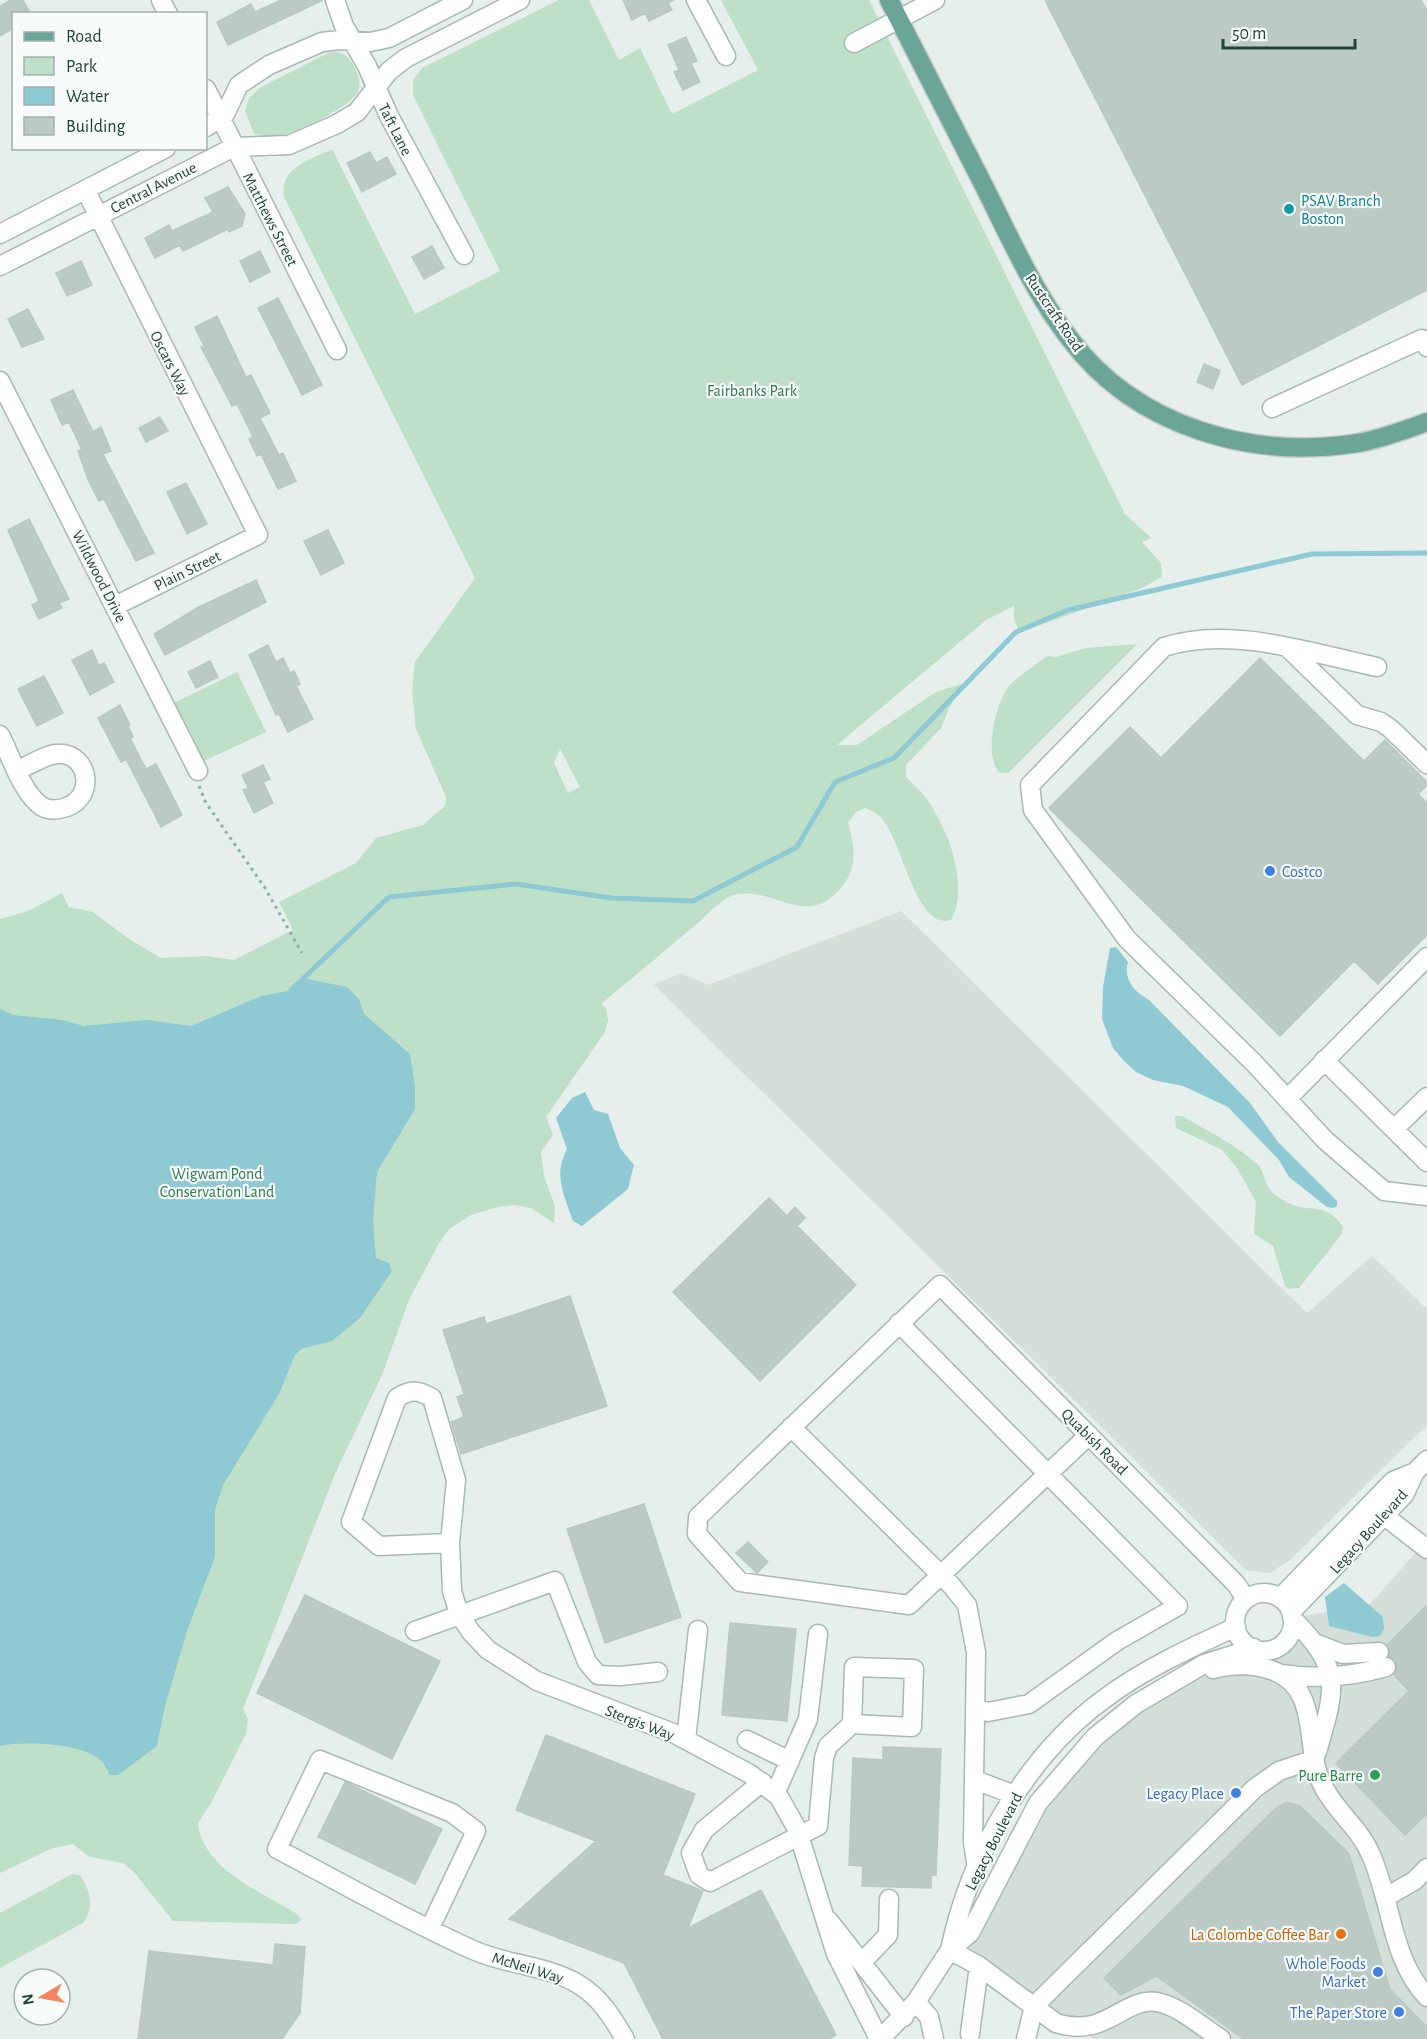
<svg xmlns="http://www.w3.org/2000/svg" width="1427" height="2039" font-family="'Alegreya Sans',sans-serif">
<rect width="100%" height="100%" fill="#e6efeb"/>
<path fill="#d4dfda" d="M901,911L1307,1313L1372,1256L1427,1309V1425L1290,1560L1270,1573L1246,1570L654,985L681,973L708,985Z
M1427,1540V2039H1093L1084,2029L1070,2028L958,1954L1053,1783L1158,1691L1261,1650L1278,1647L1290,1634L1292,1618L1370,1604Z"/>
<path fill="#bfe0c8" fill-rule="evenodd" d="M559,0H589L619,60L640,48L672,114L758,70L721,0H869L1125,514L1151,538L1142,542L1161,563L1162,577L1142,588L1030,629L1018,630L1014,617V606L986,620L837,745H857L936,692L965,683L949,708L941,728L906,765V777C911,783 918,788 923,794C946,823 971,885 951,920C913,930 903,835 878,815C875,812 869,810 865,808L856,812L848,823C854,844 858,865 844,884C807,934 772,882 731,896C720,900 708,914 699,922C667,949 634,977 601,1004L606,1008L608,1020L605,1032L546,1117L553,1135L541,1152L544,1176L555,1206L554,1223L531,1208L513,1205L498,1207L471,1215L449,1229L438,1245L409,1300L382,1375L335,1474L243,1709L248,1719L246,1734L211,1803L198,1823C203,1870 261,1891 297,1914L301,1920L296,1924L173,1921L133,1871L123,1863L89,1857L73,1844L53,1848L0,1873V919L28,911L62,893L69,907L93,912L129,939L161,958L206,956L234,960L293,930L279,902L356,863L376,838L423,825L445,806L446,797L416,729L412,691L415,662L475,578L284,197C279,167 311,160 332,149L415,314L500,271L413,95V80L422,68ZM560,749L580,787L568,793L554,763Z
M337,52C346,54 349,58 354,66C358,75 362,83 357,93C347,109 299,131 281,136C271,139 262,137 254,133L245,111L249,98L261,87L328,53Z
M1137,644L1008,773H1000C983,757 995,702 1010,685C1021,674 1036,665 1047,656L1056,657L1086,648Z
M237,672L266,732L202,762L174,703Z
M1175,1116H1182C1208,1131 1235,1144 1257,1164C1269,1176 1260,1187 1283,1200C1308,1216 1325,1199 1343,1227L1341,1235L1299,1288L1289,1289L1285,1286L1273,1246L1254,1234L1256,1202L1237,1168L1222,1150L1176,1128Z
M72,1874L80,1875C90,1891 95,1907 83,1923L0,1968V1913Z"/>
<path fill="#8ec9d4" d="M1116,947L1128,962C1123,980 1134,991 1149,1000L1250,1103L1278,1142L1337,1201V1206L1333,1208L1327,1207L1289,1177L1279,1160L1228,1107L1183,1086L1153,1080L1136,1072L1124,1061L1113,1048L1102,1019L1103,987L1110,948Z
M307,979L347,987L359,999L364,1014L410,1054L415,1087V1109L377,1172L373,1221L376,1258L389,1263L392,1271L360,1318L332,1341L301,1349L295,1355L279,1394L223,1485L215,1510V1557L187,1631L165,1706L157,1746L118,1775H110C106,1768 103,1761 96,1757C77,1743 22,1741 0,1746V1009L13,1015L63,1020L83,1026L147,1020L191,1026L261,996L288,991Z
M585,1092L594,1110L608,1114L620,1148L634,1165L628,1189L582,1226L573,1221C564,1194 553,1176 567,1149L556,1118L572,1098Z
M1344,1583L1383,1617L1384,1629L1380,1636L1372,1637L1329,1626L1325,1597Z"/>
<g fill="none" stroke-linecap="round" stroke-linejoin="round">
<path stroke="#8ec9d4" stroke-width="5" d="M291,990L389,897L516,884L611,898L693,901L797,847L835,782L894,758L1016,632L1068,610L1312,554L1427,553"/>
</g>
<path fill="#bbcac4" stroke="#b8c9c2" stroke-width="1.5" d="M11,0H23L31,14H14V28L0,36V6Z
M281,0H323L228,45L217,22L251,4L255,12Z
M623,0H674L668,3L672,10L649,21L645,13L632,20Z
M1045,0H1421L1427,11V290L1242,385Z
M686,37L697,61L691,63L700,82L683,90L674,72L679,70L668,45Z
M370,152L376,163L387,157L396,174L362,192L347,163Z
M228,187L245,214L242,226L229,232L228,229L183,251L180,245L155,258L145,238L169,225L172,231L213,212L205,198Z
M432,246L444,268L424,279L412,257Z
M260,251L270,272L250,282L240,261Z
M81,261L92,285L67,296L56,273Z
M278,298L322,385L302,395L258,308Z
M28,309L44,339L22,347L8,319Z
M217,316L246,377L251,375L270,413L260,418L279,455L283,453L296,481L278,489L261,454L257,456L249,439L253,437L237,404L232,406L201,347L204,346L195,327Z
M1204,364L1220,371L1213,389L1197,382Z
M73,390L93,432L101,427L111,451L103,454L154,553L136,561L104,499L99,501L89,482L78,451L82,450L69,422L62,425L51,400Z
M160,417L168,431L146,442L139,428Z
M186,483L207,524L187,534L167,492Z
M29,519L69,599L59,603L62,608L39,619L32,605L39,601L8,530Z
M328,530L344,563L321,575L304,541Z
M256,580L266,602L165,655L154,634L197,608Z
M268,645L276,662L283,658L290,673L294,671L300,684L296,686L313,719L288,732L279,714L276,715L249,655Z
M92,650L99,666L104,663L114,682L90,695L72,660Z
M1260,658L1364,761L1385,740L1427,782V785L1418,794L1427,803V935L1378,984L1354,961L1280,1036L1049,808L1130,727L1161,758Z
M210,661L218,677L196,688L188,672Z
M44,676L63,713L37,726L18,689Z
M120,705L130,725L128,726L133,737L130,738L146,769L156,764L182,815L161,827L126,759L121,762L98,718Z
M263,765L270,779L263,782L273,803L254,813L243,790L248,788L242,775Z
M769,1198L787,1216L795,1207L805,1218L797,1226L856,1285L760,1381L673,1292Z
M570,1296L607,1406L461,1454L451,1422L464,1417L457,1397L464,1394L443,1330L484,1317L486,1324Z
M644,1504L681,1617L605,1643L567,1529Z
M748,1542L768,1562L757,1573L736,1553Z
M305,1595L440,1661L392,1759L257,1693Z
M1427,1605V1814L1405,1835L1336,1763L1409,1691L1394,1675L1397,1665L1389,1656L1387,1645Z
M730,1623L796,1629L787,1721L722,1715Z
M546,1735L695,1794L663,1875L703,1891L688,1928L761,1890L836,2035L829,2039H663L624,1963L509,1919L596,1841L516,1810Z
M883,1747L941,1749L936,1875H931V1888L862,1886L863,1866L849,1865L853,1758L883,1760Z
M345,1782L442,1829L415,1884L318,1837Z
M1287,1802L1300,1806L1349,1854L1390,1989L1427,2027V2039H1244L1156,1976L1121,1995L1104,1978L1275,1809Z
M275,1944L305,1947L300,2013L282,2039H138L149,1951L273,1965Z"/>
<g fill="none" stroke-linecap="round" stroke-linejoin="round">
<defs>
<path id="minor" d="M161,0L168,14
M335,0L344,26L367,66L389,116L464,255
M696,0L726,56
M854,43L935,0
M206,89L337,350
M206,127L225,114L239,85L269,65L322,42L340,40L370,42L389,38L463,0
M86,191L258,535L115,606
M0,234L166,148
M0,266L234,147L289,145L337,124L357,112L389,71L406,58L520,0
M0,381L198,771
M1272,408L1422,339L1427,347
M1288,648L1357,715L1381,722L1391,729L1427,764
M1377,667C1312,653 1229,625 1164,647L1030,785L1033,810L1127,939L1254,1063L1325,1140L1384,1191L1427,1196
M0,735C11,756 21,791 41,806C47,810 53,810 59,809C98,803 91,751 56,754C43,756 30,765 18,770
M1324,1060L1427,1162
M1287,1099L1427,957
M1394,1129L1427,1097
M899,1323L1178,1606L1117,1641L1029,1704L988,1712L976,1708
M791,1427L951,1585L967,1605L976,1652L973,1843L977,1869
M1089,1435L909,1605L740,1582L697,1534L698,1517L940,1285L1236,1584L1246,1599
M1377,1510L1427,1549
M450,1543L379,1546L351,1522L397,1398C411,1389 419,1390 432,1398L456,1480L450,1543L452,1591L459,1614L471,1632L488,1650L537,1681L673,1733L750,1774L779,1797L797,1829L836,1954L879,2039
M1235 1622a29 29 0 1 1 58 0a29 29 0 1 1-58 0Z
M1280,1598L1393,1481L1415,1472
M1291,1612L1404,1495L1415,1472L1427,1460
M1292,1618C1343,1670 1336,1686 1317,1752
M415,1631L555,1581L587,1662L598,1675L620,1676L658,1672
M1317,1644L1343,1654L1379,1652
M1213,1669C1232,1664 1253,1664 1271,1670C1322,1687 1303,1746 1322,1784C1334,1810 1360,1828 1371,1855C1392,1902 1391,1959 1427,1997
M1281,1674C1316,1679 1352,1677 1386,1667
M686,1740L698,1630
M747,1740L790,1761
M975,1780L1015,1795
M762,1782L704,1830L691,1853L699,1875L710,1882L818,1826L824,1758L828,1746L852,1724L854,1667L914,1669L912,1727L852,1724
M775,1794L808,1719L818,1634
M1386,1897L1414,1881L1427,1868
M829,1921L904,2017
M430,1928L476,1831L452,1813L320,1760L277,1849C342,1883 406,1920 473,1950C506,1965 546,1965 578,1984C600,1997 612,2017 625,2039
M950,1950C970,1855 1025,1757 1104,1699C1144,1669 1190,1648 1236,1627
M950,1950L979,1966L1056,2023C1106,2039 1123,1997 1157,2002C1179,2006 1202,2027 1221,2039
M863,1961L888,1935L889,1899
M916,2002L929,2017L934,2039
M970,2034L979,1966
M880,2039L916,2002L950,1950L970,1933L1038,1803L1095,1737L1136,1704L1204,1664L1254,1648
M1026,2039L1034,2006L1255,1788L1279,1771L1315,1759"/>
<path id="major" d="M889,0C921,63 953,126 986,190C1011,240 1035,294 1070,339C1136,427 1252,460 1358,443C1381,439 1405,430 1427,422"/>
</defs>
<use href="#minor" stroke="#a8b8b2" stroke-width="21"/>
<use href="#major" stroke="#c2cac8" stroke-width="21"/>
<path stroke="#86b3a5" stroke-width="3" stroke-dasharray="3 4.5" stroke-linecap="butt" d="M199,786L206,803L265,888L302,953"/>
<use href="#minor" stroke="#fff" stroke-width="18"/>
<use href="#major" stroke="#6aa596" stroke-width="18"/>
</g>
<circle fill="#0f9aa8" stroke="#f7fbf9" stroke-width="2" cx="1289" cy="209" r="6"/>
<g fill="#3f7fe0" stroke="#f7fbf9" stroke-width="2">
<circle cx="1270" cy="871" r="6"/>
<circle cx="1236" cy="1793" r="6"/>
<circle cx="1378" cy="1972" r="6"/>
<circle cx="1399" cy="2012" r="6"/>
</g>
<circle fill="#2e9e5b" stroke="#f7fbf9" stroke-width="2" cx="1375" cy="1775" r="6"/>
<circle fill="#e8710a" stroke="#f7fbf9" stroke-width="2" cx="1341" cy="1934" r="6"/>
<g text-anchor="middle" stroke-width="4.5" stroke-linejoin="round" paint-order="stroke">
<g font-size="16" fill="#24423a" stroke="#f7fbf9">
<text transform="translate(396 129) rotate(63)" y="6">Taft Lane</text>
<text transform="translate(153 187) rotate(-27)" y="6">Central Avenue</text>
<text transform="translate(271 219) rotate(63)" y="6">Matthews Street</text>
<text transform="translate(1055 312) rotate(56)" y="6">Rustcraft Road</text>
<text transform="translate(171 363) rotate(63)" y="6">Oscars Way</text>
<text transform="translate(187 570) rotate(-26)" y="6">Plain Street</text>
<text transform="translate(100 576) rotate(63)" y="6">Wildwood Drive</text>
<text transform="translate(1095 1441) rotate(45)" y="6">Quabish Road</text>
<text transform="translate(1368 1531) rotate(-48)" y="6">Legacy Boulevard</text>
<text transform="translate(640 1722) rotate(21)" y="6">Stergis Way</text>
<text transform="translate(993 1841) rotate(-63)" y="6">Legacy Boulevard</text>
<text transform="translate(528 1967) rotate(17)" y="6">McNeil Way</text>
</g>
<g font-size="16" fill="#0d838f" stroke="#f7fbf9" text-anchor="start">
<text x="1301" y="206">PSAV Branch<tspan x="1301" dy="18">Boston</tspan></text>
</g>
<g font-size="16" fill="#2d7a4b" stroke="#f7fbf9">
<text x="752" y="396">Fairbanks Park</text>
<text x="217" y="1179">Wigwam Pond<tspan x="217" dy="18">Conservation Land</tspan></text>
</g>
<g font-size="16" fill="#366cbe" stroke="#f7fbf9" text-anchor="end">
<text x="1282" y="877" text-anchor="start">Costco</text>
<text x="1224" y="1799">Legacy Place</text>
<text x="1366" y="1969">Whole Foods<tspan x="1366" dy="18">Market</tspan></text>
<text x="1387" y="2018">The Paper Store</text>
</g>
<g font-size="16" fill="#27864d" stroke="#f7fbf9" text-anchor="end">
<text x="1363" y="1781">Pure Barre</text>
</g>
<g font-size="16" fill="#c56008" stroke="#f7fbf9" text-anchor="end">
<text x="1329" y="1940">La Colombe Coffee Bar</text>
</g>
</g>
<rect x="12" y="12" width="195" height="138" fill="#f7fbf9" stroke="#a3b1ad" stroke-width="1.5"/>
<rect x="24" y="32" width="30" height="9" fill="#6aa596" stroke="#a3b1ad" stroke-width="1.5"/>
<text x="66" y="42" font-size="18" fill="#24423a">Road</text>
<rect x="24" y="57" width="30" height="18" fill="#bfe0c8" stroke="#a3b1ad" stroke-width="1.5"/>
<text x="66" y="72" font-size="18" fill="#24423a">Park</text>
<rect x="24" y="87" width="30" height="18" fill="#8ec9d4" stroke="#a3b1ad" stroke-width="1.5"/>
<text x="66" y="102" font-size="18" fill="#24423a">Water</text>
<rect x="24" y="117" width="30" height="18" fill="#bbcac4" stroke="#a3b1ad" stroke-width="1.5"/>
<text x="66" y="132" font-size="18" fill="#24423a">Building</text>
<g transform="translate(42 1997) rotate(260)"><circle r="28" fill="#f7fbf9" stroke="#a3b1ad" stroke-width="1.5"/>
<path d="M0-4.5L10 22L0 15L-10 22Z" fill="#f4845f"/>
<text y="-9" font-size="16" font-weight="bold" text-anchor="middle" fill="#24423a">N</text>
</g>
<path d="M1223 39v9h132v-9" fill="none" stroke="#24423a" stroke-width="3"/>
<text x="1232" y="39" font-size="18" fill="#24423a" stroke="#f7fbf9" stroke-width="4.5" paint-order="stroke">50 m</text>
</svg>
